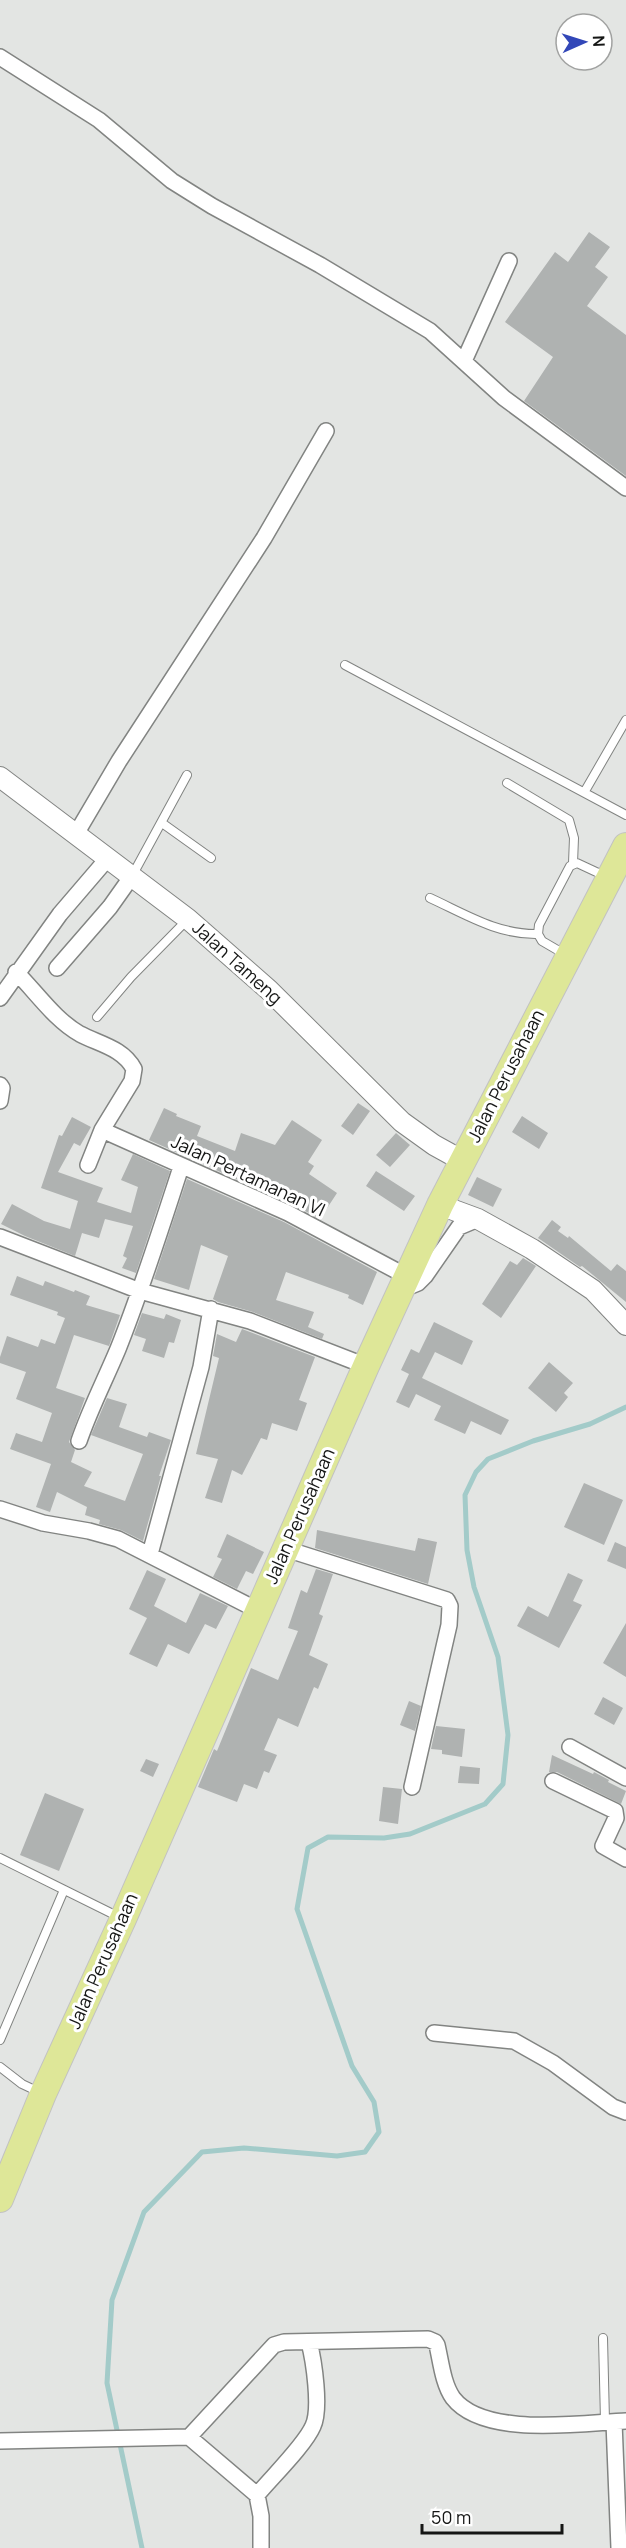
<svg xmlns="http://www.w3.org/2000/svg" width="626" height="2548" font-family="Manrope,sans-serif">
<rect width="100%" height="100%" fill="#e3e5e3"/>
<g fill="none" stroke-linecap="round" stroke-linejoin="round">
<path stroke="#a3cbc9" stroke-width="5" d="M142,2548L107,2383L112,2300L144,2212L202,2152L244,2148L337,2156L365,2152L379,2132L374,2102L352,2066L297,1909L308,1848L328,1837L384,1838L410,1834L485,1804L503,1784L508,1735L498,1657L474,1587L467,1550L465,1495L476,1472L488,1459L533,1441L590,1424L626,1407"/>
</g>
<path fill="#afb2b1" d="M589,232L610,247L595,267L608,277L587,306L626,335V476L524,401L553,357L505,322L555,252L568,262Z
M358,1103L370,1111L353,1135L341,1126Z
M164,1108L177,1114L176,1116L201,1126L197,1136L235,1151L241,1133L275,1145L292,1120L322,1140L308,1162L314,1166L309,1174L337,1193L320,1219L292,1204L149,1140Z
M522,1116L548,1133L539,1149L512,1132Z
M72,1117L91,1127L80,1146L74,1143L58,1172L103,1188L97,1202L131,1213L138,1187L121,1180L133,1154L170,1171L136,1273L122,1268L127,1258L123,1256L133,1226L105,1219L99,1238L82,1233L75,1256L25,1236L1,1224L12,1204L44,1221L70,1229L78,1201L41,1188L59,1135L62,1136Z
M396,1133L410,1145L390,1167L376,1155Z
M376,1171L415,1196L404,1211L366,1186Z
M477,1177L502,1189L493,1207L468,1195Z
M187,1179L284,1222L377,1272L363,1305L348,1298L349,1295L286,1272L276,1300L314,1312L308,1327L324,1334L322,1339L253,1312L218,1302L213,1299L228,1256L201,1245L189,1290L154,1279Z
M552,1220L561,1227L558,1231L568,1238L569,1236L611,1271L617,1264L626,1271V1302L582,1266L580,1267L538,1238Z
M523,1258L536,1266L501,1318L482,1304L510,1261L517,1265Z
M17,1276L43,1286L45,1281L74,1292L75,1290L90,1296L86,1305L120,1315L109,1346L74,1335L56,1388L85,1398L69,1442L75,1450L71,1462L92,1472L84,1486L125,1501L143,1454L91,1435L107,1398L127,1404L119,1427L147,1437L149,1432L171,1440L159,1476H161L143,1541L121,1530L99,1524L100,1520L85,1515L87,1507L57,1492L50,1512L36,1507L51,1464L10,1449L16,1433L42,1442L52,1413L16,1399L26,1372L0,1363V1357L7,1336L38,1347L41,1339L55,1344L65,1318L57,1315L58,1312L10,1295Z
M142,1313L164,1319L166,1314L181,1320L174,1343L169,1342L164,1358L142,1351L146,1339L134,1335Z
M434,1322L473,1341L462,1365L435,1352L422,1378L509,1420L501,1435L471,1421L465,1434L434,1420L441,1406L416,1394L409,1408L396,1402L409,1374L401,1370L411,1349L419,1353Z
M242,1329L315,1357L299,1400L307,1403L297,1431L272,1423L267,1440L261,1438L242,1475L232,1470L222,1503L205,1498L218,1459L196,1454L219,1358L213,1356L217,1334L236,1342Z
M549,1362L573,1383L564,1393L568,1397L556,1412L528,1388Z
M584,1483L623,1500L604,1545L564,1527Z
M317,1530L415,1551L418,1538L437,1542L428,1584L315,1548Z
M227,1534L264,1552L253,1574L246,1571L237,1589L213,1577L222,1559L217,1557Z
M615,1542L626,1547V1569L607,1561Z
M316,1569L333,1574L319,1614L323,1616L309,1655L328,1664L318,1689L314,1687L298,1727L278,1718L264,1750L277,1755L269,1773L264,1771L257,1789L244,1784L237,1802L198,1787L214,1749L217,1751L251,1668L278,1680L298,1631L288,1628L301,1590L307,1593Z
M147,1570L166,1579L154,1606L186,1623L200,1593L228,1606L216,1629L205,1624L189,1654L168,1644L157,1667L129,1654L147,1618L129,1609Z
M568,1573L583,1580L573,1601L582,1605L559,1648L517,1626L528,1606L548,1617Z
M626,1623V1677L603,1663Z
M603,1697L623,1708L614,1725L594,1714Z
M409,1701L421,1706L415,1731L400,1725Z
M436,1726L465,1729L462,1757L442,1754V1750L431,1749Z
M552,1755L593,1774L594,1772L609,1780L608,1782L626,1791L621,1804L557,1772H549Z
M146,1759L159,1764L153,1777L140,1771Z
M460,1766L480,1768L479,1784L458,1783Z
M383,1787L402,1789L398,1824L379,1821Z
M45,1793L84,1809L59,1871L20,1855Z"/>
<g fill="none" stroke-linecap="round" stroke-linejoin="round">
<defs>
<path id="service" d="M345,665L626,815
M507,783L569,820L574,838L573,863
M585,791L626,720
M162,823L211,858
M132,876L187,775
M430,898C465,914 498,935 538,934
M566,955L542,941L538,934L539,925L570,866L577,863L607,877
M97,1017L131,977L187,920
M0,1858L119,1917
M0,2040L64,1890
M0,2067L22,2084L39,2092
M603,2338L605,2421"/>
<path id="minor" d="M0,57L99,120L172,181L212,206L320,265L430,331L504,398L626,488
M464,361L509,261
M76,834L119,761L264,538L326,431
M57,968L110,907L132,876
M16,972C37,993 55,1020 80,1034C99,1044 123,1048 134,1069L132,1081L102,1130L88,1165
M0,998L60,914L108,858
M0,1085L2,1088L0,1101
M102,1130L288,1213L408,1277
M0,1237L140,1291L250,1321L366,1366
M401,1290L418,1283L425,1276L459,1227L478,1219
M79,1441C90,1409 105,1380 118,1349C142,1289 161,1228 181,1167
M0,1509L43,1523L89,1531L118,1539L259,1611
M286,1549L447,1600L450,1606L449,1625L412,1787
M150,1554L201,1367L211,1309
M570,1747L626,1778
M553,1781L615,1811L616,1818L603,1846L626,1859
M434,2033L514,2041L553,2063L613,2107L626,2112
M614,2422L619,2548
M189,2437L274,2345L284,2342L428,2339L435,2342L437,2345C441,2362 443,2384 453,2398C484,2438 581,2423 626,2421
M0,2441L189,2437L257,2495L261,2516V2548
M257,2495C271,2478 305,2445 313,2426C321,2409 314,2361 309,2342"/>
<path id="tertiary" d="M0,777L188,919L269,990L402,1122L434,1145L463,1161
M440,1205L478,1219L532,1249L593,1290L626,1325"/>
<path id="primary" d="M0,2199L43,2094L123,1919L366,1366L440,1205L626,846"/>
</defs>
<use href="#service" stroke="#828482" stroke-width="10"/>
<use href="#minor" stroke="#828482" stroke-width="18"/>
<use href="#tertiary" stroke="#828482" stroke-width="22"/>
<use href="#primary" stroke="#c2c2c2" stroke-width="28"/>
<use href="#service" stroke="#fff" stroke-width="8"/>
<use href="#minor" stroke="#fff" stroke-width="15"/>
<use href="#tertiary" stroke="#fff" stroke-width="20"/>
<use href="#primary" stroke="#dee798" stroke-width="26"/>
</g>
<g text-anchor="middle" stroke-width="6" stroke-linejoin="round" paint-order="stroke">
<g font-size="18" fill="#151615" stroke="#fff">
<text transform="translate(237 963) rotate(42)" y="6">Jalan Tameng</text>
<text transform="translate(506 1076) rotate(-63)" y="6">Jalan Perusahaan</text>
<text transform="translate(248 1176) rotate(25)" y="6">Jalan Pertamanan VI</text>
<text transform="translate(300 1516) rotate(-66)" y="6">Jalan Perusahaan</text>
<text transform="translate(103 1961) rotate(-66)" y="6">Jalan Perusahaan</text>
</g>
</g>
<g transform="translate(584 42) rotate(87)"><circle r="28" fill="#ffffff" stroke="#a1a2a1" stroke-width="1.5"/>
<path d="M0-4.5L10 22L0 15L-10 22Z" fill="#3247b8"/>
<text y="-9" font-size="16" font-weight="bold" text-anchor="middle" fill="#151615">N</text>
</g>
<path d="M422 2524v9h140v-9" fill="none" stroke="#151615" stroke-width="3"/>
<text x="431" y="2524" font-size="18" fill="#151615" stroke="#ffffff" stroke-width="4.5" paint-order="stroke">50 m</text>
</svg>
